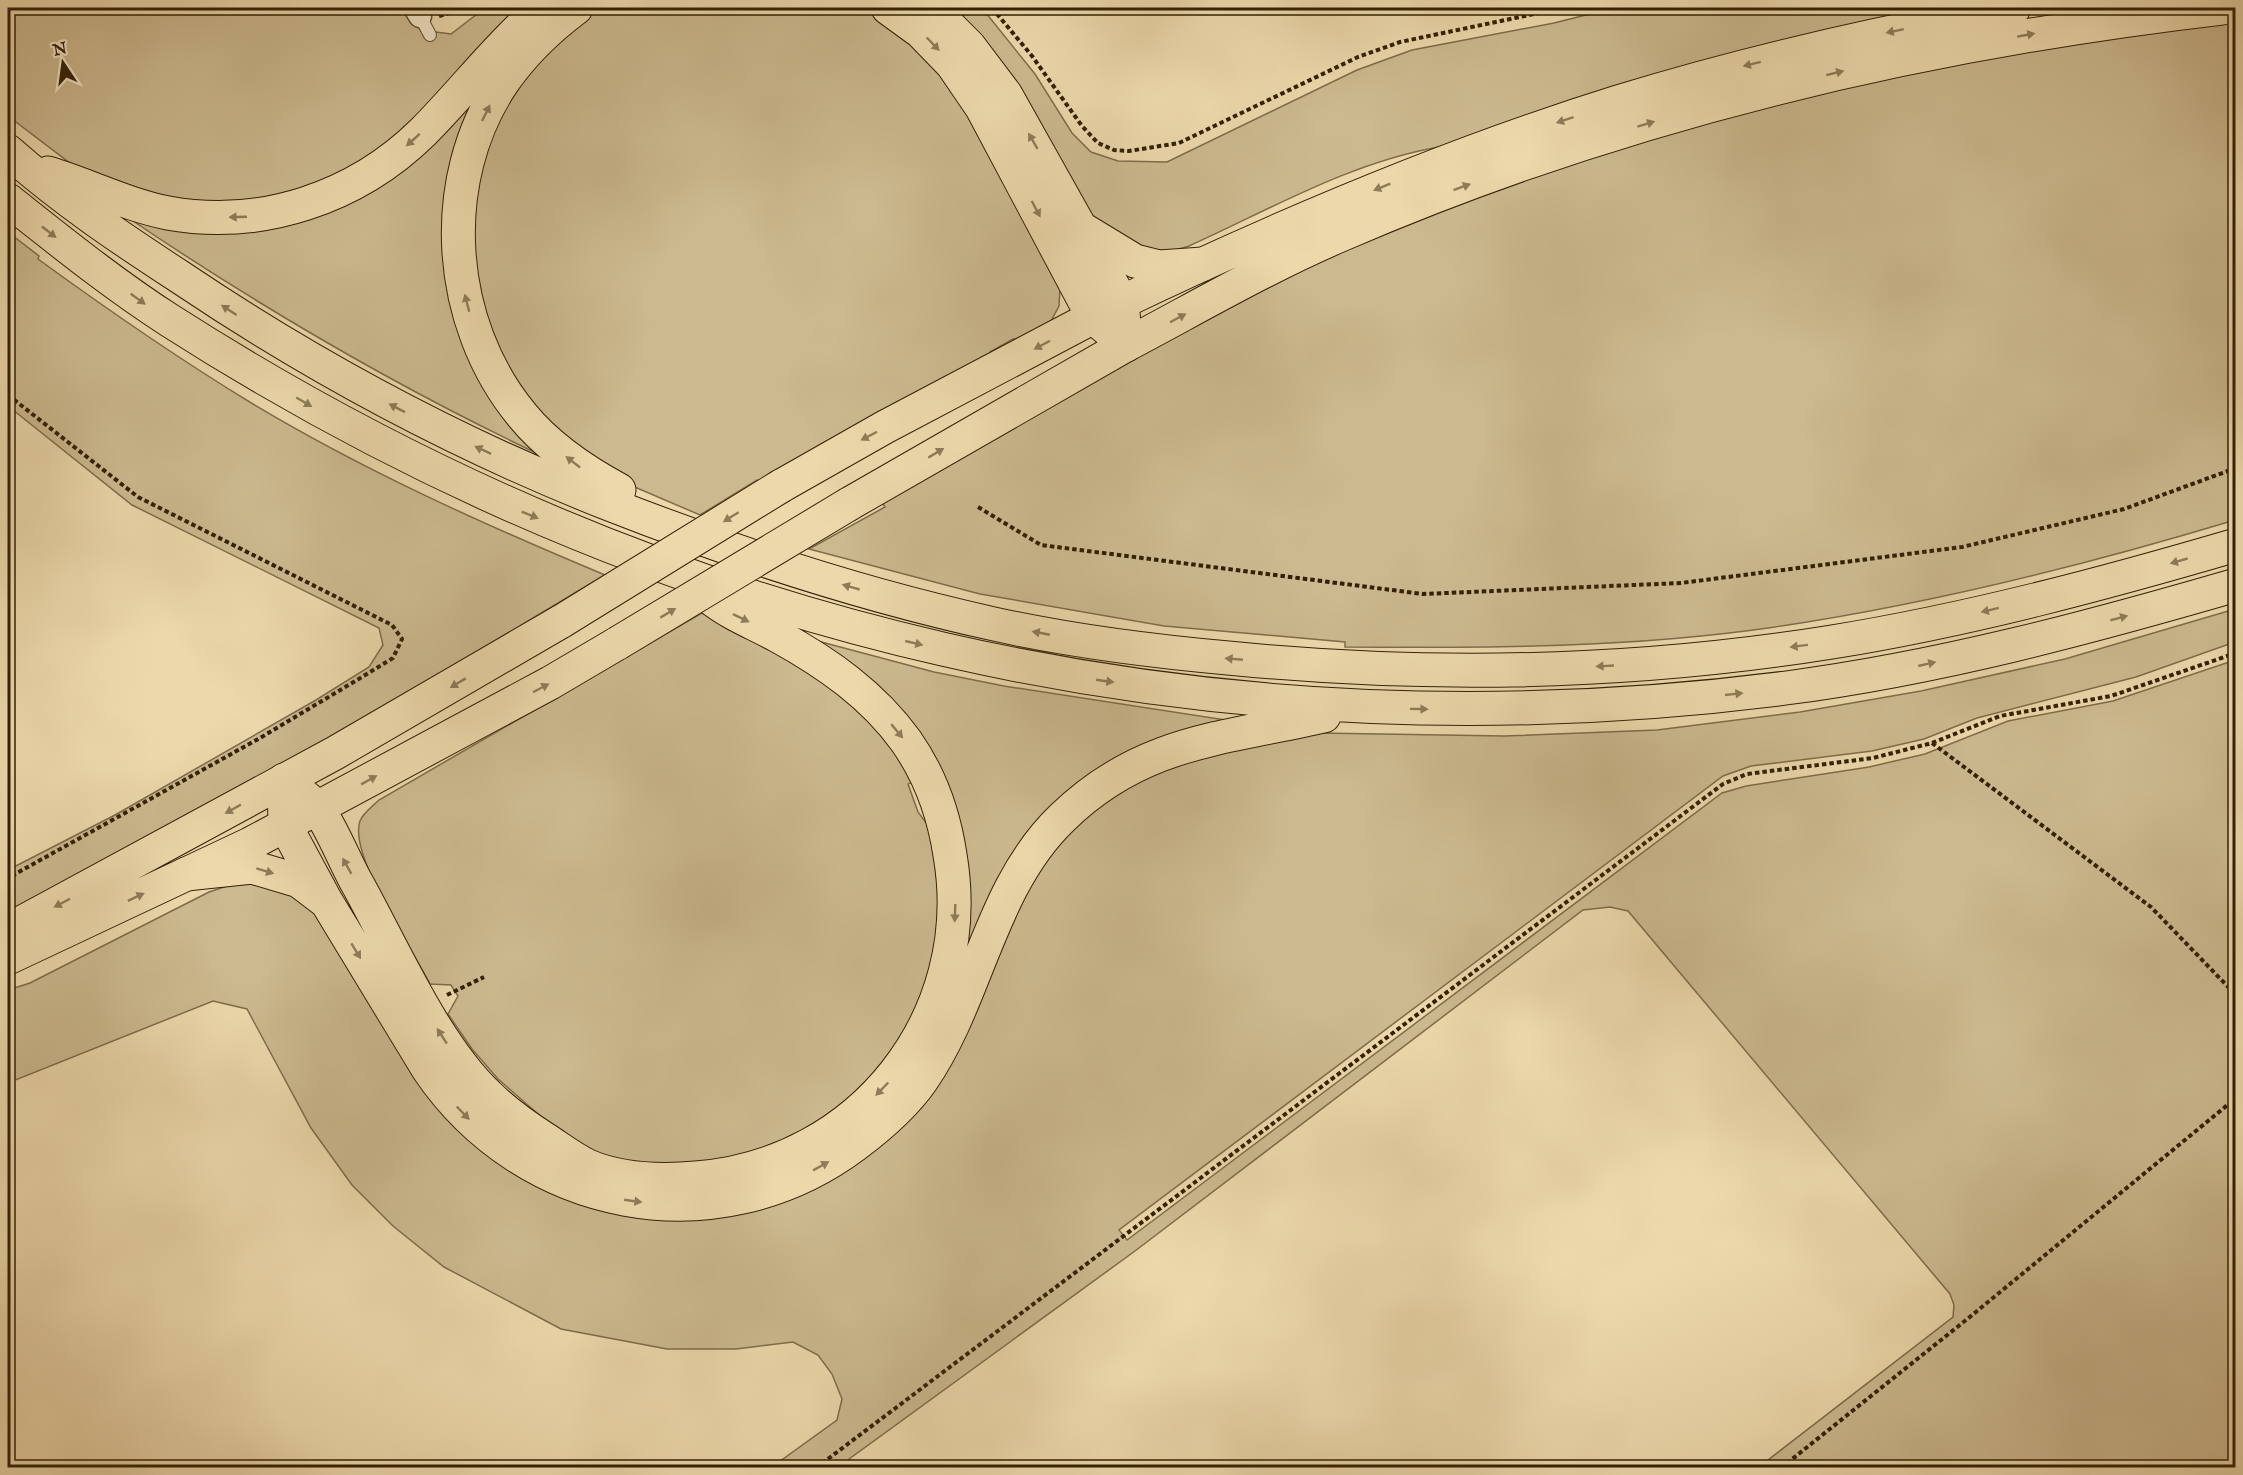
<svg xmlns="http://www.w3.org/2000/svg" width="2243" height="1475" font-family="'IM FELL English',serif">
<rect width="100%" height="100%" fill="#ecd8ab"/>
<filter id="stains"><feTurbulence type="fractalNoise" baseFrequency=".00333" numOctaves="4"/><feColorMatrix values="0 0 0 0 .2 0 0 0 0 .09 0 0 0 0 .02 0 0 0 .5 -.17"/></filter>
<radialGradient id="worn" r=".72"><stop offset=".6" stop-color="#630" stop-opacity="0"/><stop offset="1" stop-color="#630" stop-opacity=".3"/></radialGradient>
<path fill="#ccb98f" stroke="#7e6c4a" stroke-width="1.5" d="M8,8H408L425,38L436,32L451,34L485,8H521L415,125L331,184L243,206L146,198L70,163L8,116Z
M594,8H869L931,59L963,106L1060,288L1059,306L1050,323L1028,338L1013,339L990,352L988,363L765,482L757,480L700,515L623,482L576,455L495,357L467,225L499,107L581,14Z
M951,8H982L1035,74L1072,133L1091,152L1118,161L1167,162L1357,70L1412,50L1554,23L1614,8H1948L1439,147C1351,162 1269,210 1189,246L1166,253L1109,240Z
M2235,21V520C2086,565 1931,604 1775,627C1632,648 1489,648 1345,647V642L1164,626L980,594L809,549L885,507L880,500L1067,395L1301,270L1482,191L1637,138L1844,83L2059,43Z
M484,78L448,254L547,458C398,388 263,309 127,217L283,220Z
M8,232L39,256L38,259C108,310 179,359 253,404C365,471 485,525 605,575L328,740L8,916V870L115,815L316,700L369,667L383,645L379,628L132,505L8,406Z
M2235,609V642L2136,677L1977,718L1924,739L1872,751L1751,766L1723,776L1119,1230L1127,1240L1722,793L1746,786L1869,767L1925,754L2008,721L2113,701L2235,660V1467H1759L1953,1317L1954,1305L1950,1294L1628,911L1610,907L1583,910L1135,1251L838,1467H772L837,1420L842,1399L832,1374L818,1355L793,1342L736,1349H667L561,1329L444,1267L393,1226L352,1185L311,1128L247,1009L213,1001L8,1083V990L30,983L209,892L246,880L279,884L317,913L484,1147L776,1197L1005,926L1067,826L1162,762L1319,733L1504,736L1657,730L1800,712L1921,691L2065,659Z
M702,613L749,632L841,686L918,779L908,784L918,812L935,835L941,897L933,963L906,1033L881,1068L834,1112L768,1150L672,1172L594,1156L546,1121L498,1079L472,1049L448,1014L458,996L451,985L430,984C413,950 348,855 360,821C363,813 373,806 379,800Z
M814,640L934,672L1004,686L1226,720L1101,773L955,989L954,827Z"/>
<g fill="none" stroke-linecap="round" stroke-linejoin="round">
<defs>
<path id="service" d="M420,16L430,35"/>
<path id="minor" d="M415,8L420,16"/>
<path id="primary" d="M781,486L885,427L1118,304
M849,504L1126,345
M8,930L335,753L562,621
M8,958L250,844L550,683L618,643"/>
<path id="trunk" d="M1122,302C1283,225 1448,155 1618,102C1748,62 1881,32 2014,8
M1126,345C1198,307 1268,266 1343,234C1623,113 1920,43 2222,8"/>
<path id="motorway" d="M576,8C548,29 523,53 503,82C436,181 446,323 522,415C548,447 582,470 619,490
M888,8L921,32L952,64L982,108L1093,317L1126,345
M931,8L969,46L1006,95L1122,302L1126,345
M8,151C61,198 120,238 180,277C315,368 457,444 609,504C734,553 862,595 994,624C1071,641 1150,651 1228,658C1430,678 1632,674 1832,642C1968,620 2103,584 2236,545
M48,173C88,185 127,205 168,213C261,230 356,198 423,132C462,93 495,49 536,13
M8,200C60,241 113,284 169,320C659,634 1208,762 1786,688C1939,668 2088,628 2236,585
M1084,230L1135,261L1159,267L1203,264
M284,780L285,825L326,901L428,1069C524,1211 716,1249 855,1145C879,1127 904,1106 922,1080C978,999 989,888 1062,818C1141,741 1222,739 1324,716
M284,780C294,789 309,798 317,808C331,825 346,865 358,885C394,950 435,1045 488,1095C505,1112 525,1126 545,1139C559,1148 573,1159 588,1166C621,1180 661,1181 696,1178C859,1166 978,1018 950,855C944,815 930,775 906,741C873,695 827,663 778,636C754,623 730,614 709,597
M186,874L252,867L299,881L324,900"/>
</defs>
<use href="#service" stroke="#604e2e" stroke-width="14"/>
<use href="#minor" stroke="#604e2e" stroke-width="25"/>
<use href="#primary" stroke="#312005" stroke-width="35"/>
<use href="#trunk" stroke="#312005" stroke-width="35"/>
<use href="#motorway" stroke="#312005" stroke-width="35"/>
<path stroke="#312005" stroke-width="4" stroke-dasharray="4.5 3" stroke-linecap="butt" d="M992,8L1032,56L1082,126L1098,143L1114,150L1129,151L1179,143L1358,57L1400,42L1563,8
M439,16L467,8
M8,395L138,497L392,625L402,639L393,658L357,680L260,738L8,878
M978,507L1041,545L1423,594L1681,583L1962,547L2124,509L2236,468
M1932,743L2151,907L2236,995
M447,995L484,977
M816,1468L1723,784L1747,774L1873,758L1932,743L2000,716L2111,696L2236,653
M1781,1468L1971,1316L2236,1098"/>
<use href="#service" stroke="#f3e6c8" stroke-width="12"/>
<use href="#minor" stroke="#f3e6c8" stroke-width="22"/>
<use href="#primary" stroke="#ecd8ab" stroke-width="33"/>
<use href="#trunk" stroke="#ecd8ab" stroke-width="33"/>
<use href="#motorway" stroke="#ecd8ab" stroke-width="33"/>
<defs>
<path id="primary-bridge" d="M562,621L781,486
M618,643L849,504"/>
</defs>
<use href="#primary-bridge" stroke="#312005" stroke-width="35" stroke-linecap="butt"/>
<use href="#primary-bridge" stroke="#ecd8ab" stroke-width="33"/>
</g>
<defs><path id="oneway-solid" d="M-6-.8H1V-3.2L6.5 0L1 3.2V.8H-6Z" transform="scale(1.5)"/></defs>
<g fill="#8e7c58">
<use href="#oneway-solid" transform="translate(1895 31) rotate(168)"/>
<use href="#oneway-solid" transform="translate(2026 35) rotate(-10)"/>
<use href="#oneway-solid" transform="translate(933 44) rotate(46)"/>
<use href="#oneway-solid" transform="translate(1752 64) rotate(166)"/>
<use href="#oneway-solid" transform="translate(1835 73) rotate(-14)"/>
<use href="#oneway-solid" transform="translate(486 113) rotate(-64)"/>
<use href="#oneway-solid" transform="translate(1565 120) rotate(162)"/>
<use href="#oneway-solid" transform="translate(1646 124) rotate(-17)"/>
<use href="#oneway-solid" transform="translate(413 140) rotate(138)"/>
<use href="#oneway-solid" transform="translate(1033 141) rotate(-120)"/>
<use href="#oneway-solid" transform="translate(1382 187) rotate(158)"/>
<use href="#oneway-solid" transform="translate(1462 187) rotate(-20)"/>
<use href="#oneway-solid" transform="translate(1036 209) rotate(62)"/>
<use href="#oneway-solid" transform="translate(238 217) rotate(178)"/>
<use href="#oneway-solid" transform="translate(49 232) rotate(38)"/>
<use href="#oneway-solid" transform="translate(138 299) rotate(36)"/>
<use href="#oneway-solid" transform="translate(467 303) rotate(-104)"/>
<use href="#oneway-solid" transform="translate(229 310) rotate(-147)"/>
<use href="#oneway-solid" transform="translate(1178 318) rotate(-28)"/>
<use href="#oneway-solid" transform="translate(1042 345) rotate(152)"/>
<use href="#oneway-solid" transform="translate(304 402) rotate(30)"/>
<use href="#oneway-solid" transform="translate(397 408) rotate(-153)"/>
<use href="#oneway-solid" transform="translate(869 436) rotate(152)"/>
<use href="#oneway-solid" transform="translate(483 450) rotate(-155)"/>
<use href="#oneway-solid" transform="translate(936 453) rotate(-31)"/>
<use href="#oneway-solid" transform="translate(573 462) rotate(-142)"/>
<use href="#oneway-solid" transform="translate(530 515) rotate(22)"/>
<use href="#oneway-solid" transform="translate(731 517) rotate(148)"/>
<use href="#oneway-solid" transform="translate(2179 561) rotate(164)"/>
<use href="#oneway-solid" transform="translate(851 587) rotate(-164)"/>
<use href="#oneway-solid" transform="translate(1990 610) rotate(166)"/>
<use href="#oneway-solid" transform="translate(668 613) rotate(-31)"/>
<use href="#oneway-solid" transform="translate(741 618) rotate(26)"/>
<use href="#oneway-solid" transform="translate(2119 618) rotate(-15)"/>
<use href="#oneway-solid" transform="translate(1041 633) rotate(-169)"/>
<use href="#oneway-solid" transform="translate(914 643) rotate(13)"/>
<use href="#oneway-solid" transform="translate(1799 646) rotate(173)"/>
<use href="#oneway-solid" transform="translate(1234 659) rotate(-175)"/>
<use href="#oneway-solid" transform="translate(1927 664) rotate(-13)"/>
<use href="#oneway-solid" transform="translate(1605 666) rotate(177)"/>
<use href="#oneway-solid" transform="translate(1105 681) rotate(8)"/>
<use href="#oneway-solid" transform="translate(458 683) rotate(149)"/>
<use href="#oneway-solid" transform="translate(541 688) rotate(-28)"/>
<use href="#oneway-solid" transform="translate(1734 694) rotate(-6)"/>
<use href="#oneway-solid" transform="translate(1419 709) rotate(1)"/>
<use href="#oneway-solid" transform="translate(897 731) rotate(50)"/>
<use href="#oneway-solid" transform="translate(369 780) rotate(-29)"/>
<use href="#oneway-solid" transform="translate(233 809) rotate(151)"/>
<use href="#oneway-solid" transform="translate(347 866) rotate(-119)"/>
<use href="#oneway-solid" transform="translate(265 871) rotate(17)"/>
<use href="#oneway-solid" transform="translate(136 897) rotate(-25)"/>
<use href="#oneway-solid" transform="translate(62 903) rotate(152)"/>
<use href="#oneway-solid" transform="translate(955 913) rotate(92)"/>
<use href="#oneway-solid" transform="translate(356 951) rotate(59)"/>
<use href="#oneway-solid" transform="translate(442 1036) rotate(-123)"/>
<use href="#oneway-solid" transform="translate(882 1089) rotate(134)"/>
<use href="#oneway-solid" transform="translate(463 1113) rotate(46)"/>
<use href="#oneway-solid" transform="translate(821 1166) rotate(-29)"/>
<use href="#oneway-solid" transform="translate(633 1201) rotate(8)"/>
</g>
<rect width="2243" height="1475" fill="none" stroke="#ecd8ab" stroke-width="30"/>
<rect x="9" y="9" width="2225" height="1457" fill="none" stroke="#312005" stroke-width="3"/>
<rect x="15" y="15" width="2213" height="1445" fill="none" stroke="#312005" stroke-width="1.5"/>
<g transform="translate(63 63) rotate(347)" stroke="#f3e6c8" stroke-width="4.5" paint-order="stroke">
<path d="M0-4.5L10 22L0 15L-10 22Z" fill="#312005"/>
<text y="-9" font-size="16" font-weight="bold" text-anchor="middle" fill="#312005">N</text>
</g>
<rect width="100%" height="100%" filter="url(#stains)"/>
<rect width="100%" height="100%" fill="url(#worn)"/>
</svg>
